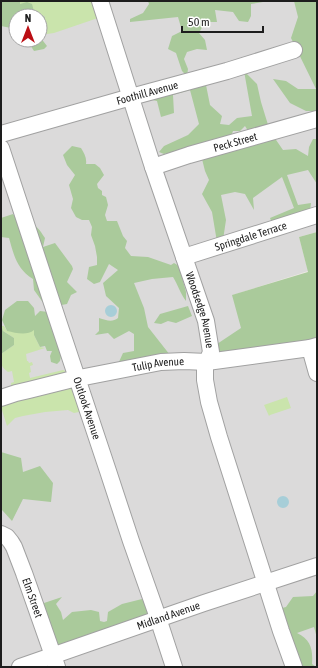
<svg xmlns="http://www.w3.org/2000/svg" width="318" height="668" font-family="'Asap Condensed',sans-serif">
<rect width="100%" height="100%" fill="#edeae3"/>
<path fill="#dbdada" fill-rule="evenodd" d="M1,1H304L317,42V232L299,237L308,271L233,295L317,350V667H1ZM16,16H40V40H16Z"/>
<path fill="#cae4ac" d="M20,1H93L98,18L54,33L40,35V21L44,20L45,16L35,15L20,5Z
M1,326H4L7,331L34,328V335L40,347L45,348L26,354L27,361H28L29,363L32,362L33,365L30,366L31,372L29,373L30,378L63,370L65,371L69,369L68,373L11,389V383L14,382L12,371L8,372C0,366 1,363 1,354L14,345V338L3,331Z
M68,386L74,388L81,410L79,412L74,413L68,410L45,412L23,416L15,418L7,426L1,407V403Z
M287,397L291,408L270,415L269,416L264,405Z"/>
<path fill="#aaca9b" d="M1,1H20V4L27,2L32,4L35,15L41,14L45,17L44,20L40,21V16H16V27L11,28L1,26Z
M148,1H269L251,4V16L248,22L239,21L233,12L215,10L217,22H205L199,33L205,40L207,50L197,49L187,52L184,59L188,69L187,76L182,71L176,53L168,49L172,36L182,31L178,17L130,22V19L143,13L149,4Z
M294,1H317V111H306L290,103L273,79L286,81L298,89H316L291,38L298,17Z
M40,37L47,46L44,49L34,51L27,40H40Z
M244,71L257,84L261,102L269,128L250,134L245,126L240,131H233L230,139L164,154L159,152L164,146L188,135L199,124L190,90L173,95L174,113L161,117L157,101L143,98L205,80L210,105L222,116L220,124L229,125L237,118L252,116Z
M274,137L283,150L296,149L308,156L309,147L313,139H317V184L308,170L287,175L298,205L311,203L310,212L272,223L270,218L294,208L282,177L253,198L254,210L245,194L235,192L221,195L226,220L223,240L217,242L212,212L202,194L209,180L205,171L202,159Z
M72,146L81,148C84,153 87,158 86,164H95L100,168L104,175L97,184L98,188L102,191V195L106,197L108,205L105,215L107,221H117L123,236L127,241L125,248L131,256L148,257L171,265L174,263L179,266L186,292V301C180,293 178,285 173,277L152,279L134,283L144,308L148,327L170,355L118,364L123,353L134,351V334L129,331L114,339L108,333L95,335L99,331V318C106,320 112,323 118,318L119,308L106,296L103,283L118,270L109,264L100,282L94,284L87,279L89,267L97,265V257L95,246L91,235L92,227L89,220H82L76,217L71,208L73,199L69,185L75,175L67,165L63,155Z
M13,214L22,226C36,222 38,228 45,238L43,247L55,243L72,266L73,269L67,282L77,292L71,295L67,304L56,306L44,304L34,290L33,279C17,269 14,256 9,238L1,237V218Z
M317,232V340L219,354L217,344L241,328L232,295L308,272L299,237Z
M17,301H28L34,308L35,316L40,311L48,312L61,356L60,361L57,364L51,362L50,356L52,351H47L45,346L40,347L34,335V330C27,336 16,333 7,331L2,320L5,310Z
M188,306L192,316L176,323L168,321L161,324L154,323L160,314Z
M1,325L3,331L14,338V345L1,354Z
M1,452L21,458L23,472L40,466L53,483L51,502L23,499L12,521L2,510H1Z
M317,591V638L314,627L297,633C311,640 313,649 312,664L316,667H302L282,613V608L286,607L293,597L313,596Z
M62,597L56,604L61,612L63,620L72,612L91,610L99,612L100,621L104,622L107,621L108,612L122,604L142,599L147,605V616L61,647L55,644L41,604Z"/>
<path fill="#a7ced8" d="M105 311a6 6 0 1 1 12 0a6 6 0 1 1-12 0Z
M277 502a6 6 0 1 1 12 0a6 6 0 1 1-12 0Z"/>
<g fill="none" stroke-linecap="round" stroke-linejoin="round">
<defs>
<g id="minor">
<path id="s1" d="M100,1L153,167L206,321L211,352L205,367V380L209,402L219,437L281,631L294,667"/>
<path id="s2" d="M1,134L131,97L227,71L294,50"/>
<path id="s3" d="M1,148L58,321L108,471L131,541L155,609L174,667"/>
<path id="s4" d="M153,167L189,155L317,119"/>
<path id="s5" d="M184,257L317,215"/>
<path d="M310,348L317,373"/>
<path id="s6" d="M1,398L16,393L29,390L69,380L161,362L184,361L207,362L310,348L317,346"/>
<path id="s7" d="M1,534L7,537L11,542L14,547L24,573L57,667"/>
<path id="s8" d="M20,667L204,603L317,566"/>
</g>
</defs>
<use href="#minor" stroke="#a1a1a1" stroke-width="18"/>
<use href="#minor" stroke="#fff" stroke-width="16"/>
</g>
<g text-anchor="middle" stroke-width="3.5" stroke-linejoin="round" paint-order="stroke">
<g font-size="11" fill="#1d1d1d" stroke="#fff">
<text dy="4" stroke="none"><textPath href="#s2" startOffset="152">Foothill Avenue</textPath></text>
<text dy="4" stroke="none"><textPath href="#s4" startOffset="86">Peck Street</textPath></text>
<text dy="4" stroke="none"><textPath href="#s5" startOffset="70">Springdale Terrace</textPath></text>
<text dy="4" stroke="none"><textPath href="#s1" startOffset="325">Woodsedge Avenue</textPath></text>
<text dy="4" stroke="none"><textPath href="#s6" startOffset="161">Tulip Avenue</textPath></text>
<text dy="4" stroke="none"><textPath href="#s3" startOffset="274">Outlook Avenue</textPath></text>
<text dy="4" stroke="none"><textPath href="#s7" startOffset="73">Elm Street</textPath></text>
<text dy="4" stroke="none"><textPath href="#s8" startOffset="157">Midland Avenue</textPath></text>
</g>
</g>
<rect width="318" height="668" fill="none" stroke="#1d1d1d" stroke-width="4"/>
<g transform="translate(28 28)"><circle r="19" fill="#ffffff" stroke="#a5a5a5"/>
<path d="M0-3L7 15L0 10L-7 15Z" fill="#bb0e14"/>
<text y="-6" font-size="11" font-weight="bold" text-anchor="middle" fill="#1d1d1d">N</text>
</g>
<path d="M182 26v6h81v-6" fill="none" stroke="#1d1d1d" stroke-width="2"/>
<text x="188" y="26" font-size="12" fill="#1d1d1d" stroke="#ffffff" stroke-width="3" paint-order="stroke">50 m</text>
</svg>
